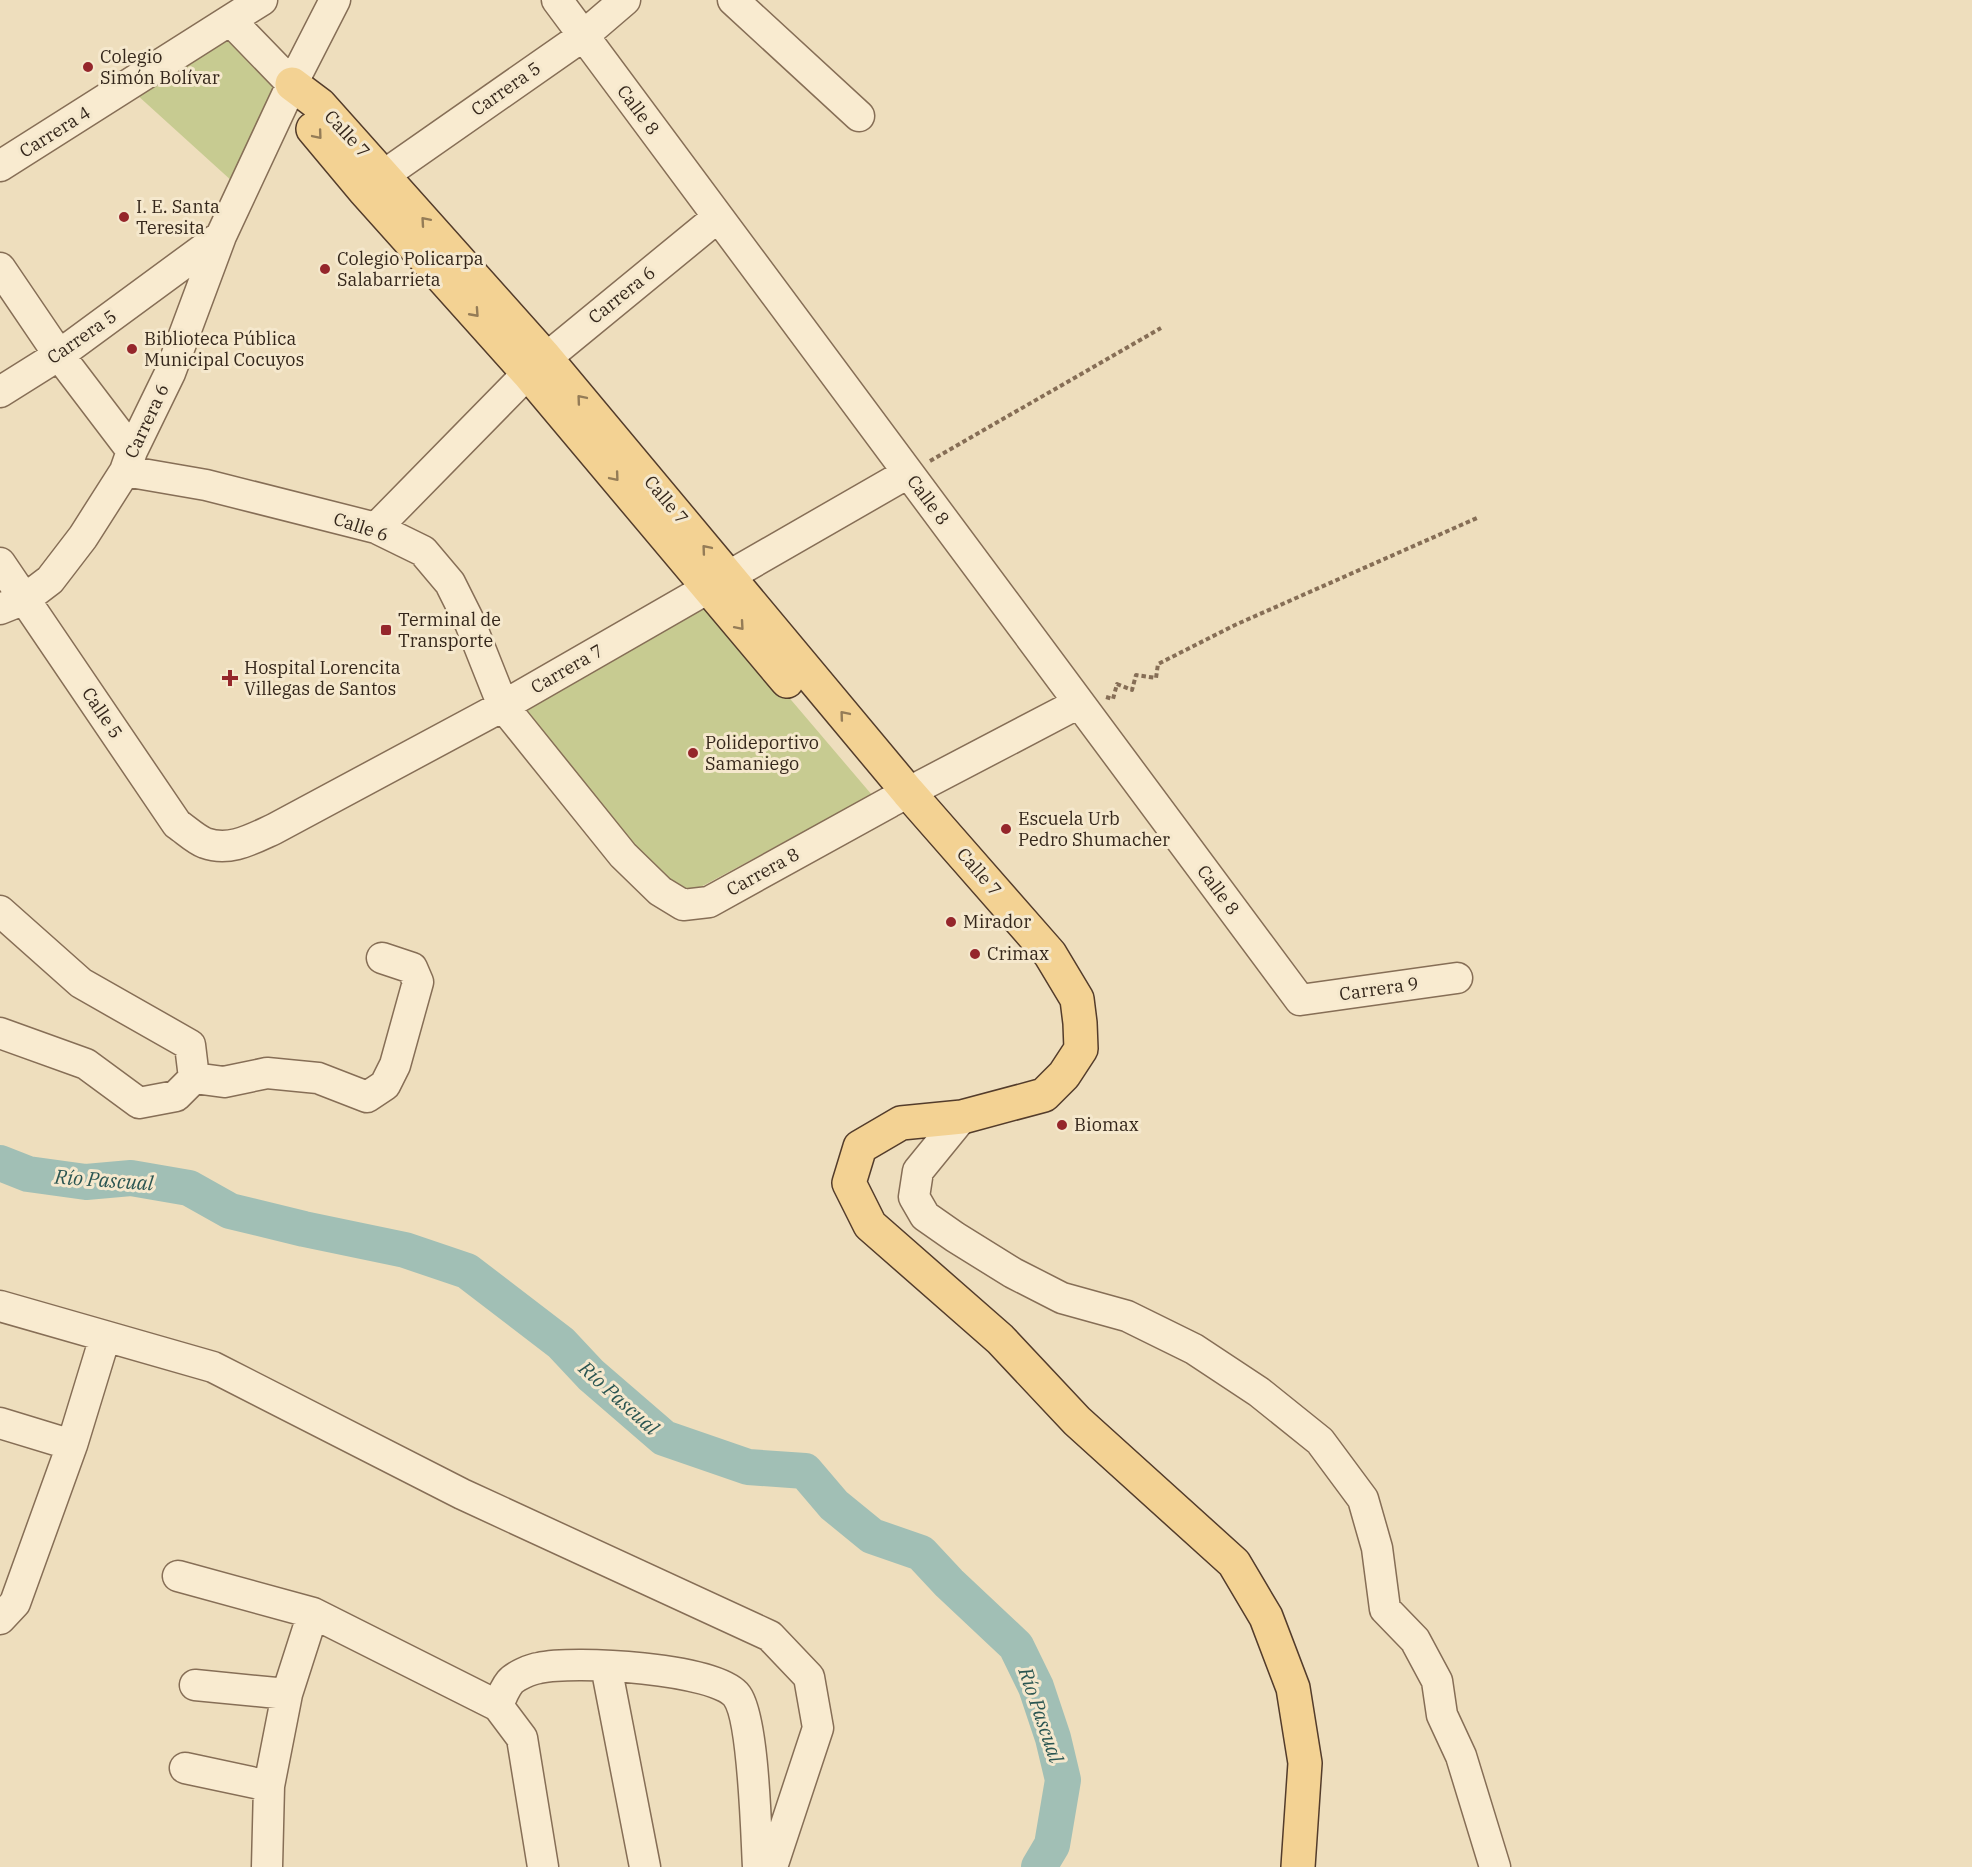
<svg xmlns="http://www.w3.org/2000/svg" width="1972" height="1867" font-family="'IBM Plex Serif',serif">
<rect width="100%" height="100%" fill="#eedebd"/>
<path fill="#c7cb91" d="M231,31L283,88L233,182L136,94Z
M706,600L872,795L695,890L670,885L514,711Z"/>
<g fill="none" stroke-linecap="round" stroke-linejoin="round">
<path stroke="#a1bfb5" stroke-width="36" d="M0,1163L28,1174L86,1182L131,1178L189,1188L230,1211L304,1229L405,1250L467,1271L561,1343L591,1375L664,1438L748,1467L805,1471L834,1505L872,1536L921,1553L949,1583L1016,1646L1036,1687L1053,1738L1063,1780L1052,1845L1039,1867"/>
<defs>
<path id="minor" d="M557,0L1300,1000L1457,978
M733,0L859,116
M231,21L292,84
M0,166L262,0
M384,175L583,36L625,0
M0,268L59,355L132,451
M0,392L59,355L221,236
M125,471L206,485L376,528L423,551L450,583L470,623L503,706L623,855L660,891L683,905L709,902L890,802L1079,703
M376,528L528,373L718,217
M0,563L177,824C186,830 195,839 205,843C230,852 252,839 274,829L503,706L908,473
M0,609L25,599L50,580L83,537L125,471L132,451L170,373L221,236L292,84L335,0
M0,911L81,983L190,1045L194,1078
M0,1033L86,1064L139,1103L176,1096L194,1078
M194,1078L224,1082L267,1073L318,1078L367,1097L385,1085L395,1065L418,982L412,968L382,958
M962,1117L918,1171L914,1197L925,1216L955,1237L1013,1273L1062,1298L1127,1316L1194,1349L1259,1392L1320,1441L1363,1499L1377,1548L1385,1609L1415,1640L1437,1681L1442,1715L1461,1756L1495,1867
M0,1306L213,1367L462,1494L770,1636L809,1677L818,1728L772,1867
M0,1423L72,1445
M178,1576L313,1613L498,1706L522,1738L543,1867
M0,1619L15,1603L72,1445L105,1337
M606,1666L645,1867
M195,1685L287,1694
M498,1706C501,1698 505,1688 510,1682C515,1676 531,1669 539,1668C573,1660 717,1668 737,1696C754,1720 756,1833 758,1867
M185,1768L269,1786
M267,1867L269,1786L287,1694L313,1613"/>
<path id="major" d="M292,84L320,105L545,357L908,792L1050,954L1077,999L1080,1023L1081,1049L1064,1075L1044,1095L962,1117L901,1123L860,1147L849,1183L870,1225L1000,1339L1077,1421L1234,1563L1266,1617L1293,1688L1305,1763L1298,1867
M313,129L364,190L528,373L787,681"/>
</defs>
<use href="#minor" stroke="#866e56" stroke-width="33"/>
<use href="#major" stroke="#533c2b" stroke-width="36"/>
<path stroke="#866e56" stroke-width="4" stroke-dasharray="4.5 3" stroke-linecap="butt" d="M930,461L1161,328
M1106,697L1113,699L1117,684L1132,690L1136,675L1156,678L1158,664L1235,625L1477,518"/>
<use href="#minor" stroke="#f9ebd0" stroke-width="30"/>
<use href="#major" stroke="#f3d293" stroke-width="33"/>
</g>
<defs><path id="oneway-chevron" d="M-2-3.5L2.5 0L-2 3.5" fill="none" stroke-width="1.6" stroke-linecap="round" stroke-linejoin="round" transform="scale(1.5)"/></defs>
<g stroke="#947c57">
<use href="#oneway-chevron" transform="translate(318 135) rotate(50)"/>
<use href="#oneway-chevron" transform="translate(425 221) rotate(-131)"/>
<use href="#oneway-chevron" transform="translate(475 313) rotate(48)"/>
<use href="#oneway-chevron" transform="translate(581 399) rotate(-130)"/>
<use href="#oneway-chevron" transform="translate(615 477) rotate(50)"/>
<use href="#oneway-chevron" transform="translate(706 549) rotate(-130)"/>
<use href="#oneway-chevron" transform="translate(740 626) rotate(49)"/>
<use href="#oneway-chevron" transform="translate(844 715) rotate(-130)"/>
</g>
<g fill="#95262b" stroke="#f5e8cd" stroke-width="2">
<circle cx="88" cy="67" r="6"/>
<circle cx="124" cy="217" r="6"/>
<circle cx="325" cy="269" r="6"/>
<circle cx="132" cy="349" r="6"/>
<rect x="380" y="624" width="12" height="12" rx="3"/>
<path d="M227 669h6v6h6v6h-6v6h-6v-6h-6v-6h6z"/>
<circle cx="693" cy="753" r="6"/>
<circle cx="1006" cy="829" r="6"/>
<circle cx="951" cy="922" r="6"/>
<circle cx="975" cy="954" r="6"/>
<circle cx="1062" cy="1125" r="6"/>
</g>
<g text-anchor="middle" stroke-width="6" stroke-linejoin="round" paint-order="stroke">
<g font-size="18" fill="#35271b" stroke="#f5e8cd" text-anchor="start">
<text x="100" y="63">Colegio<tspan x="100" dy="21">Simón Bolívar</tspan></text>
<text x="136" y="213">I. E. Santa<tspan x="136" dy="21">Teresita</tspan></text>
<text x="337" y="265">Colegio Policarpa<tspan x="337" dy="21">Salabarrieta</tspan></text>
<text x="144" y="345">Biblioteca Pública<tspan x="144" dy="21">Municipal Cocuyos</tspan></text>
<text x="398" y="626">Terminal de<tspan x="398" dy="21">Transporte</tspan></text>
<text x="244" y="674">Hospital Lorencita<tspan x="244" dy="21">Villegas de Santos</tspan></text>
<text x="705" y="749">Polideportivo<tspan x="705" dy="21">Samaniego</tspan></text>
<text x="1018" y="825">Escuela Urb<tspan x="1018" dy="21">Pedro Shumacher</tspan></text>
<text x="963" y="928">Mirador</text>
<text x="987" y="960">Crimax</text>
<text x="1074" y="1131">Biomax</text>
</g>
<g font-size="18" fill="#35271b" stroke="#f5e8cd">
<text transform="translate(506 89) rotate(-35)" y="6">Carrera 5</text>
<text transform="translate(638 110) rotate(53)" y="6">Calle 8</text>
<text transform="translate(55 132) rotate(-32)" y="6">Carrera 4</text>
<text transform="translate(347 134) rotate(47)" y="6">Calle 7</text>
<text transform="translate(622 295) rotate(-39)" y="6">Carrera 6</text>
<text transform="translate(82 337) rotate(-35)" y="6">Carrera 5</text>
<text transform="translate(147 421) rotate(-65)" y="6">Carrera 6</text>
<text transform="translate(666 500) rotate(50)" y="6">Calle 7</text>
<text transform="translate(928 500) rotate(53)" y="6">Calle 8</text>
<text transform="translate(361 527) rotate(18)" y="6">Calle 6</text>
<text transform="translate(567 669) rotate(-30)" y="6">Carrera 7</text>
<text transform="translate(102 713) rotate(56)" y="6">Calle 5</text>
<text transform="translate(763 872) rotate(-29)" y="6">Carrera 8</text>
<text transform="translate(979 872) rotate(49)" y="6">Calle 7</text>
<text transform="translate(1218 890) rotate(53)" y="6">Calle 8</text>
<text transform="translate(1379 989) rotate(-8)" y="6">Carrera 9</text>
</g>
<g font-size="20" font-style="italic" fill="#2a5551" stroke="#f5e8cd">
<text transform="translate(104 1180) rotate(4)" y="7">Río Pascual</text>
<text transform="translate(619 1398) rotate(42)" y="7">Río Pascual</text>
<text transform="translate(1041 1715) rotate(71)" y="7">Río Pascual</text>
</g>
</g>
</svg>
